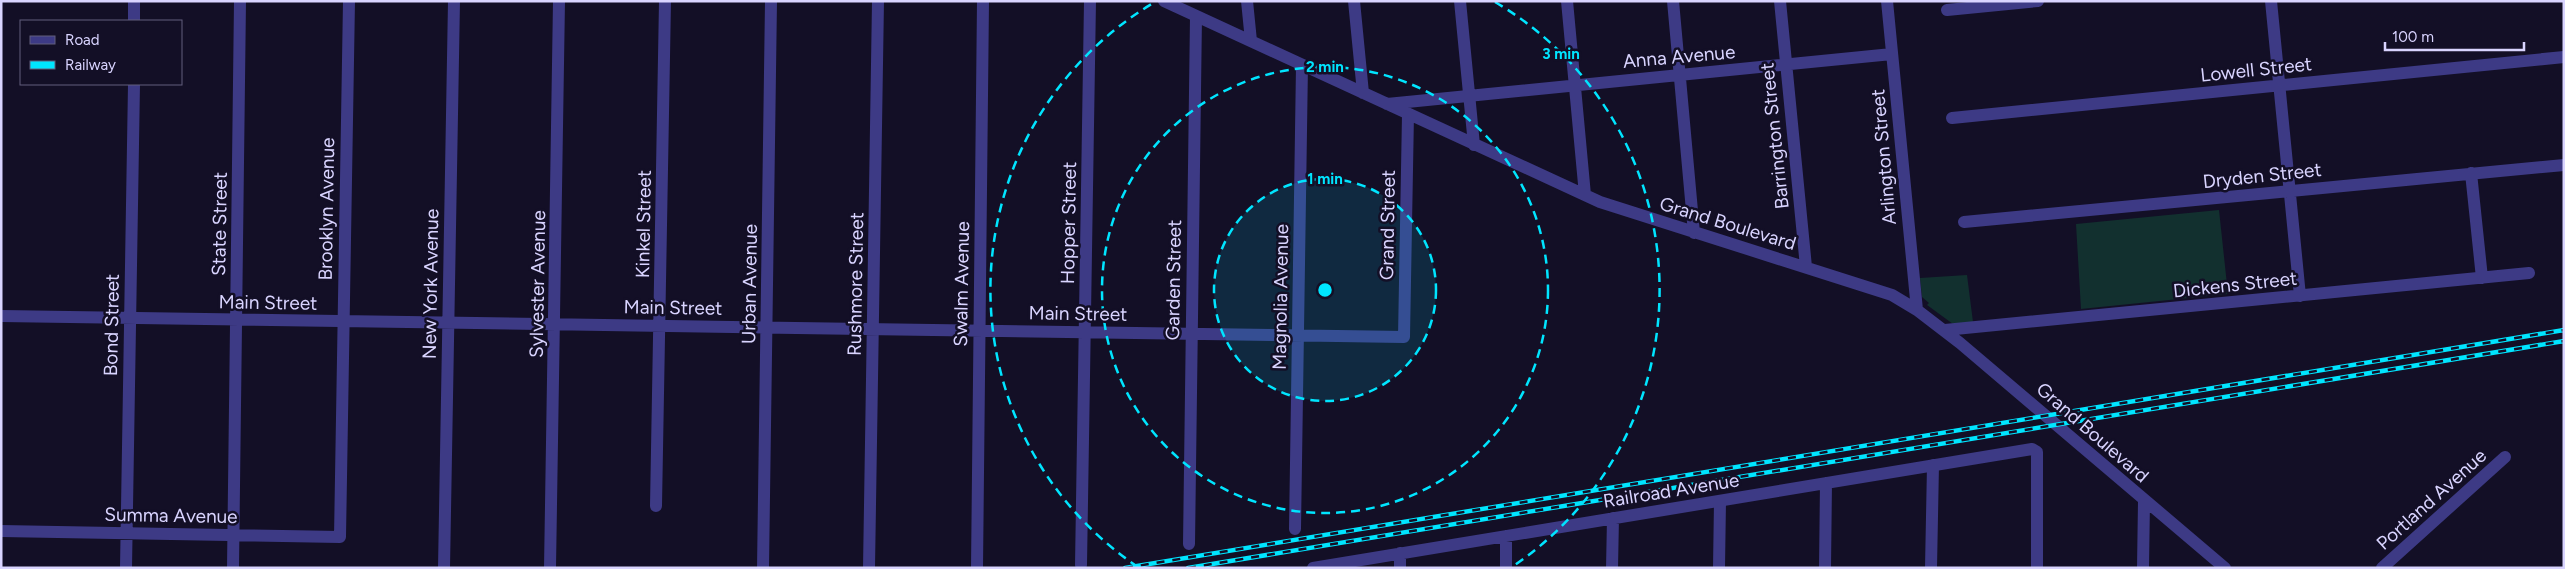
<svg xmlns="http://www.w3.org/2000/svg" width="2565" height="569" font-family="Figtree,sans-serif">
<rect width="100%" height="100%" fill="#130f26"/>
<path fill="#12302f" d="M2219,210L2228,294L2081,309L2076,224Z
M1967,275L1973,322L1953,324L1927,305L1929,303L1922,297L1920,278Z"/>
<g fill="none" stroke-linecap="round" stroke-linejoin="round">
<path stroke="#3d3a85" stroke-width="12" d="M1164,1L1600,202L1892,295L1917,310L1960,343L2225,568
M1247,1L1251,41
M1354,1L1363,93
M1460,1L1474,145
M1567,1L1585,195
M1673,1L1694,233
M1780,1L1806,267
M1887,1L1917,310
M2271,1L2300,296
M1947,10L2038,1
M134,21V1
M1387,104L1892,54
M1952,118L2564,57
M2471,173L2482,278
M1964,222L2564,165
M1,316L1404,337L1408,114
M1945,330L2529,273
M656,506L665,1
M1295,529L1302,65
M1,531L340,537L349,1
M1189,544L1196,16
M1081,565L1090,1
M126,568L134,84
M233,568L240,1
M444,568L454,1
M550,568L559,1
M763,568L771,1
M869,568L878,1
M977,568L983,1
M1313,568L2032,449L2037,452V568
M1400,568V553
M1506,568V536
M1612,568L1613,518
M1719,568L1720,501
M1825,568L1826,483
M1931,568L1933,465
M2143,568L2144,501
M2382,568L2505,457"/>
<defs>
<path id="rail" d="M1125,568L2564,330
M1188,568L2564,341"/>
</defs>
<use href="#rail" stroke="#00e5ff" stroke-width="4.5"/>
<use href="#rail" stroke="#130f26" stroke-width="2.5" stroke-dasharray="8" stroke-linecap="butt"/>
</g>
<circle cx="1325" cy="290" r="111" fill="#00e5ff" fill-opacity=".12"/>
<g fill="none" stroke="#00e5ff" stroke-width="2.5" stroke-dasharray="9 6">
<circle cx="1325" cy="290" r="111"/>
<circle cx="1325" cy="290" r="223"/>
<path d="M1138 567A334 334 0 0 1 1155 2M1495 2A334 334 0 0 1 1512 567"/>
</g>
<g text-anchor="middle" stroke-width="5" stroke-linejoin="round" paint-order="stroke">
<g font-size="19" fill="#d9d4ff" stroke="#130f26">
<text transform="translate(1679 56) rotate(-5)" y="7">Anna Avenue</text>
<text transform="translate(2256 69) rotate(-6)" y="7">Lowell Street</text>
<text transform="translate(1774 136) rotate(-96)" y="7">Barrington Street</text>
<text transform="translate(1883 157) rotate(-95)" y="7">Arlington Street</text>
<text transform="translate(2262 175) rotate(-6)" y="7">Dryden Street</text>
<text transform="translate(326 209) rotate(-89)" y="7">Brooklyn Avenue</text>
<text transform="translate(1068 223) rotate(-89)" y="7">Hopper Street</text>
<text transform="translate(1728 223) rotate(17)" y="7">Grand Boulevard</text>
<text transform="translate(219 224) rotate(-89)" y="7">State Street</text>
<text transform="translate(643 224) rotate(-89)" y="7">Kinkel Street</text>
<text transform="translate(1387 225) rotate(-89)" y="7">Grand Street</text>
<text transform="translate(1173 280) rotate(-89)" y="7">Garden Street</text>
<text transform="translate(430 284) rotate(-89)" y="7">New York Avenue</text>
<text transform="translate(537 284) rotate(-89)" y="7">Sylvester Avenue</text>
<text transform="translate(749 284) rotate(-89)" y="7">Urban Avenue</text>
<text transform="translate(855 284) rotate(-89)" y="7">Rushmore Street</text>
<text transform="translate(961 284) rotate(-89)" y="7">Swalm Avenue</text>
<text transform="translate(2235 284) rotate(-6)" y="7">Dickens Street</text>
<text transform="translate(1280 297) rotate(-89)" y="7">Magnolia Avenue</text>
<text transform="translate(268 302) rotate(1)" y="7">Main Street</text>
<text transform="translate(673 307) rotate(1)" y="7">Main Street</text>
<text transform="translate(1078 313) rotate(1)" y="7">Main Street</text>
<text transform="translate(111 325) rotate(-89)" y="7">Bond Street</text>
<text transform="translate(2093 432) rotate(41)" y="7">Grand Boulevard</text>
<text transform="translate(1671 490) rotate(-9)" y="7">Railroad Avenue</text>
<text transform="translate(2431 499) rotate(-42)" y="7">Portland Avenue</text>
<text transform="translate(171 515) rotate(1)" y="7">Summa Avenue</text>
</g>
</g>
<circle cx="1325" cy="290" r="8" fill="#00e5ff" stroke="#130f26" stroke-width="2.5"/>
<g font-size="15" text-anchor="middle" font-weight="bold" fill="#00e5ff" stroke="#130f26" stroke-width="5" stroke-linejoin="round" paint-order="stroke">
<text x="1561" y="59">3 min</text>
<text x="1325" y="72">2 min</text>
<text x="1325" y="184">1 min</text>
</g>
<rect width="2565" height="569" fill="none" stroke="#d9d4ff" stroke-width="5"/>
<rect x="20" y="20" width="162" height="65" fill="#130f26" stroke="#625e7d"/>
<rect x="30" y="36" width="25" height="8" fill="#3d3a85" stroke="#625e7d"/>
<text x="65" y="45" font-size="15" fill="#d9d4ff">Road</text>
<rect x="30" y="61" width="25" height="8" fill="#00e5ff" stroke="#625e7d"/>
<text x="65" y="70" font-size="15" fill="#d9d4ff">Railway</text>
<path d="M2385 42v8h139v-8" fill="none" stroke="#d9d4ff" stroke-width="2.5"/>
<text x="2392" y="42" font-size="15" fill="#d9d4ff" stroke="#130f26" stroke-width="4" paint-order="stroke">100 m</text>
</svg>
